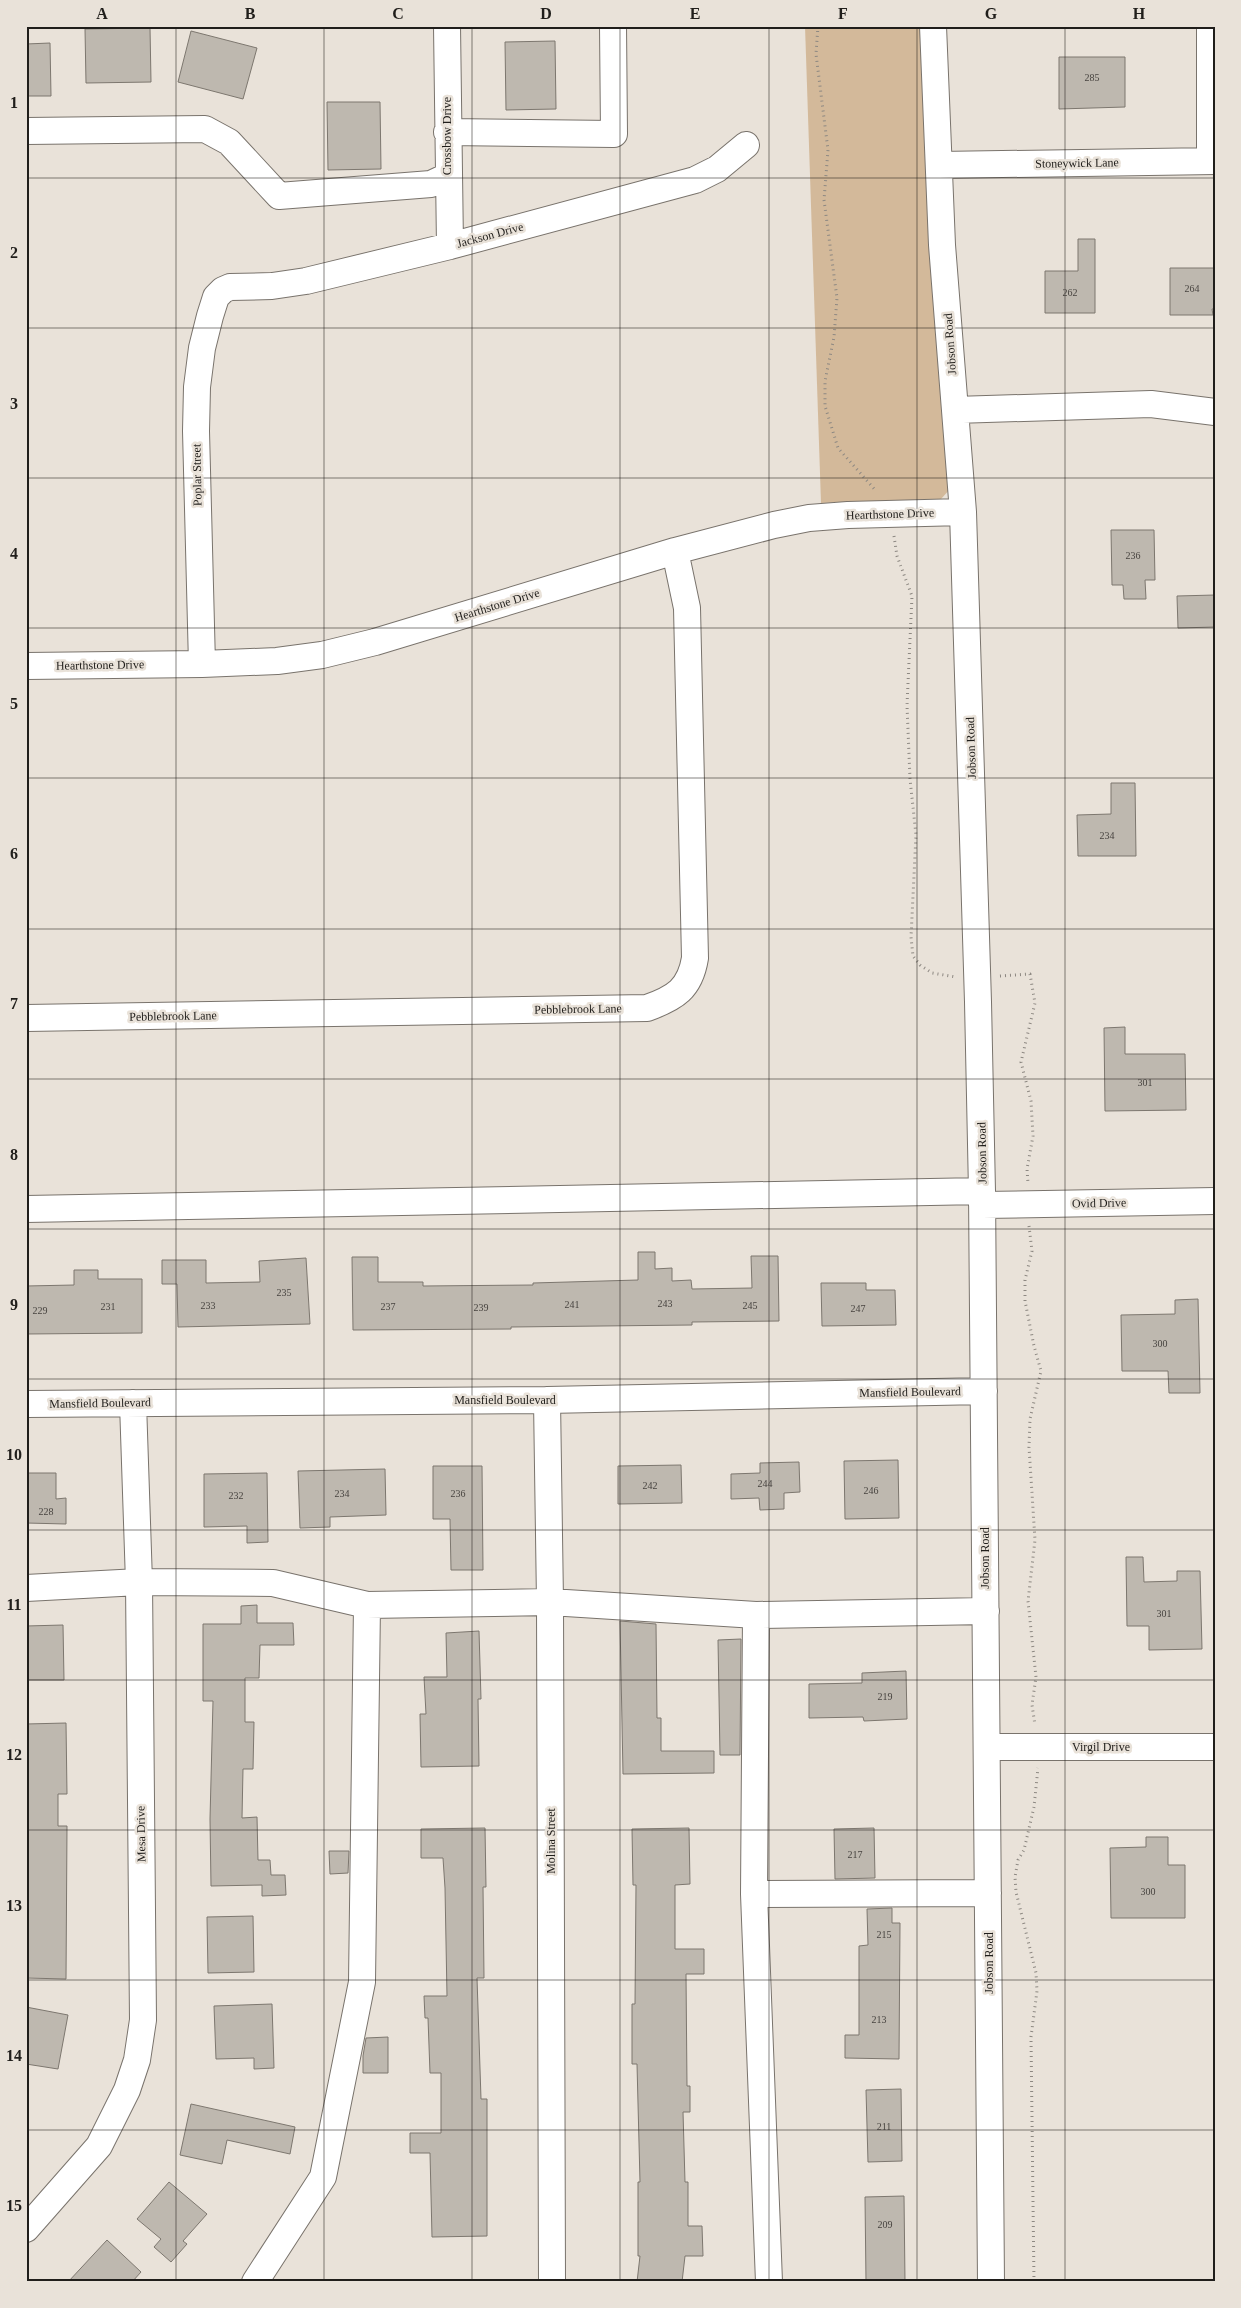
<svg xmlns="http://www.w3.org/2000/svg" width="1241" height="2308" font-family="Georgia,serif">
<rect width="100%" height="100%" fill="#e9e2d9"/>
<path fill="#d3b99a" d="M805,26H930L951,488L941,499L821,503Z"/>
<path fill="#beb8af" stroke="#7d776f" d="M150,28L151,82L86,83L85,29Z
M191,31L257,48L243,99L178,82Z
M555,41L556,109L506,110L505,42Z
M50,43L51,96H26V44Z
M1059,57H1125V107L1059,109Z
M327,102H380L381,169L328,170Z
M1078,239H1095V313H1045V271H1078Z
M1170,268H1215V309H1212L1213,315H1170Z
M1111,530H1154L1155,580H1145L1146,599H1124L1123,585H1112Z
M1215,595V627L1178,628L1177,596Z
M1111,783H1135L1136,856H1078L1077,815L1111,814Z
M1125,1027V1054H1185L1186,1110L1105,1111L1104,1028Z
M638,1252H655V1269L672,1268V1281L691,1280L692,1289L752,1288L751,1256H778L779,1321L692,1322V1325L511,1327V1329L353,1330L352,1257H378V1282H423V1286L533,1285V1283L638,1280Z
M306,1258L310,1324L178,1327L177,1284H162V1260H206V1283L260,1282L259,1261Z
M74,1270H98V1279H142V1333L26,1334V1286L74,1285Z
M821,1283H866V1290H895L896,1325L822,1326Z
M1198,1299L1200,1393H1169L1168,1371H1122L1121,1315L1175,1314V1300Z
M898,1460L899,1518L845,1519L844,1461Z
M799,1462L800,1492L784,1493V1509L760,1510L759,1498L731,1499V1474L760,1473V1463Z
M681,1465L682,1503L618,1504V1466Z
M433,1466H482L483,1570H451L450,1519H433Z
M385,1469L386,1515L330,1517V1527L300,1528L298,1471Z
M26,1473H56V1499L66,1498V1524L26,1523Z
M267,1473L268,1542L247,1543V1526L204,1527V1474Z
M1126,1557H1143L1144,1582L1177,1581V1571H1200L1202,1649L1149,1650V1626H1127Z
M257,1605V1623H293L294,1645H260L259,1678H245V1722H254L253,1769H243L242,1818L257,1817L258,1860H270L271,1875H285L286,1895L262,1896V1885L211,1886L210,1819L213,1701H203V1624H241V1606Z
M620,1621L656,1624L657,1718H661V1751H714V1773L623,1774Z
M63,1625L64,1680H26V1626Z
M479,1631L481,1699H478L479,1766L421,1767L420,1714H426L424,1677H447L446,1633Z
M741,1639L740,1755H720L718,1640Z
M906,1671L907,1719L864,1721L863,1717L809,1718V1684L862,1683V1673Z
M66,1723L67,1794H58V1826H67L66,1979L26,1978V1724Z
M485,1828L486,1887H483L484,1978H477L481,2099H487V2236L432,2237L430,2153H410V2133H441V2073H430L428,2018H425L424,1996H447L445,1888L443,1858H421V1829Z
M689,1828L690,1884L675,1885V1949H704V1974H686L687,2086H690V2112H683L685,2182H688V2226H702L703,2256H685L682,2282H637L640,2256H638V2182H640L637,2064H632V2004H635L636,1885H633L632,1829Z
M874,1828L875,1878L835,1879L834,1829Z
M1146,1837H1168V1865H1185V1918H1111L1110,1848L1146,1847Z
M329,1851H349L348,1873L330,1874Z
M892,1908V1923H900L899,2059L845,2058V2035H859V1946L868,1945L867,1909Z
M253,1916L254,1972L208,1973L207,1917Z
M272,2004L274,2068L254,2069V2058L216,2059L214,2006Z
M26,2007L68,2015L58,2069L26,2064Z
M388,2037V2073H363V2056L366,2038Z
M901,2089L902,2161L868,2162L866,2090Z
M191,2104L295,2127L290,2154L227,2140L222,2164L180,2155Z
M169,2182L207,2214L183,2241L187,2244L171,2262L154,2247L161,2239L137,2219Z
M904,2196L905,2282H866L865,2197Z
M107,2240L141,2272L132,2282H68Z"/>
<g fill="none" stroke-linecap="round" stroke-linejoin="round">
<defs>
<path id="minor" d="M447,26L450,246
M933,26L942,245L963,512L978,1002L982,1191L991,2282
M26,131L205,129L229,142L279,196L431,184L448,176
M447,132L614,134L613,26
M1210,161V26
M939,165L1215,161
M955,410L1151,404L1215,412
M202,664L196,431L197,387L202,348L210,316L216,297L223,290L230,287L272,286L306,281L450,246L695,180L717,169L746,145
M26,666L202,664L277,661L322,655L375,642L675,551L774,525L809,518L848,515L963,512
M26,1018L647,1008C675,998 690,989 695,958L687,608L675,551
M982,1205L1215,1201
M26,1209L982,1191
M547,1400L550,1602L552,2282
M26,1404L547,1400L984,1391
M26,1588L139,1582L273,1583L367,1605L550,1602L756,1615L986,1611
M756,1615L754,1894L769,2282
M987,1747H1215
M754,1894L988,1893
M26,2229L99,2146L127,2090L137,2060L143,2020L139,1582L133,1403
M255,2282L323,2177L362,1982L367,1605"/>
</defs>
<use href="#minor" stroke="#79736c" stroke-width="28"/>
<path stroke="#8d8882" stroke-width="3" stroke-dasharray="1 4" stroke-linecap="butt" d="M818,26L816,54L828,150L824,200L837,298L834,337L825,381V406L838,448L876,491
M894,536L897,556L912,596L907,705L910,779L916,835L911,937L913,956L920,965L932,973L956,977
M1000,976L1030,974L1035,1003L1021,1062L1031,1101L1033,1136L1027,1169L1028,1183
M1029,1226L1032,1251L1025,1280V1301L1034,1346L1041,1371L1030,1419L1029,1447L1035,1540L1028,1601L1036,1677L1032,1705L1035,1725
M1034,2282L1031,2037L1037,1991L1036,1973L1016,1892L1015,1877L1018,1860L1024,1850L1034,1807L1038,1768"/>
<use href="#minor" stroke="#fff" stroke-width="26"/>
</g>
<path fill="none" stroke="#201e1b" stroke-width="1" stroke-opacity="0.55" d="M176,26V2282M324,26V2282M472,26V2282M620,26V2282M769,26V2282M917,26V2282M1065,26V2282M26,178H1215M26,328H1215M26,478H1215M26,628H1215M26,778H1215M26,929H1215M26,1079H1215M26,1229H1215M26,1379H1215M26,1530H1215M26,1680H1215M26,1830H1215M26,1980H1215M26,2130H1215"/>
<g text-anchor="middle" stroke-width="5" stroke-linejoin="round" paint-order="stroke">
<g font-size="10" fill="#484440">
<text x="1092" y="81">285</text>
<text x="1192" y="292">264</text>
<text x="1070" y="296">262</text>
<text x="1133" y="559">236</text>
<text x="1107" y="839">234</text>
<text x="1145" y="1086">301</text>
<text x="284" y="1296">235</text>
<text x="665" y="1307">243</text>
<text x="572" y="1308">241</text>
<text x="208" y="1309">233</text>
<text x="750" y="1309">245</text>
<text x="108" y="1310">231</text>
<text x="388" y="1310">237</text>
<text x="481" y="1311">239</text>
<text x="858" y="1312">247</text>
<text x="40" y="1314">229</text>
<text x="1160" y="1347">300</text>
<text x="765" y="1487">244</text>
<text x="650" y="1489">242</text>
<text x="871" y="1494">246</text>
<text x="342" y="1497">234</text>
<text x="458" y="1497">236</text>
<text x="236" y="1499">232</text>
<text x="46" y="1515">228</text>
<text x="1164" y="1617">301</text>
<text x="885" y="1700">219</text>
<text x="855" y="1858">217</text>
<text x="1148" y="1895">300</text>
<text x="884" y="1938">215</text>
<text x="879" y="2023">213</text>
<text x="884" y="2130">211</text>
<text x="885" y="2228">209</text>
</g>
<g font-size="12" fill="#201e1b" stroke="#e9e2d9">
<text transform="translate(447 136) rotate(-90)" y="4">Crossbow Drive</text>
<text transform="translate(1077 163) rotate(-1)" y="4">Stoneywick Lane</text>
<text transform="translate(490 235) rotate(-15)" y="4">Jackson Drive</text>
<text transform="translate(950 344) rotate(-94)" y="4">Jobson Road</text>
<text transform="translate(197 475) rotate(-91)" y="4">Poplar Street</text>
<text transform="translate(890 514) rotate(-2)" y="4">Hearthstone Drive</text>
<text transform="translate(497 605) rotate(-17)" y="4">Hearthstone Drive</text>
<text transform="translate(100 665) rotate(-1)" y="4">Hearthstone Drive</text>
<text transform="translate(971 748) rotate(-92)" y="4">Jobson Road</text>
<text transform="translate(578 1009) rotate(-1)" y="4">Pebblebrook Lane</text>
<text transform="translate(173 1016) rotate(-1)" y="4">Pebblebrook Lane</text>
<text transform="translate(982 1153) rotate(-91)" y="4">Jobson Road</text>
<text transform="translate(1099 1203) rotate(-1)" y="4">Ovid Drive</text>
<text transform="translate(910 1392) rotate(-1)" y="4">Mansfield Boulevard</text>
<text x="505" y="1404">Mansfield Boulevard</text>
<text transform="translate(100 1403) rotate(-1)" y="4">Mansfield Boulevard</text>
<text transform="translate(985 1558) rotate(-90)" y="4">Jobson Road</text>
<text x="1101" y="1751">Virgil Drive</text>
<text transform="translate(141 1834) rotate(-91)" y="4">Mesa Drive</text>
<text transform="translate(551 1841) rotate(-90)" y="4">Molina Street</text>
<text transform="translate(989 1963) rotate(-90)" y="4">Jobson Road</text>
</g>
</g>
<rect width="1241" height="2308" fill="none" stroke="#e9e2d9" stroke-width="55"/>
<rect x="28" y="28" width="1186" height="2252" fill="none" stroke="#201e1b" stroke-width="2"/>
<g font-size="16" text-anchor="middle" font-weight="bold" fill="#201e1b">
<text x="102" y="19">A</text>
<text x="250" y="19">B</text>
<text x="398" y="19">C</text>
<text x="546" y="19">D</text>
<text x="695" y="19">E</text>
<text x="843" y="19">F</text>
<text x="991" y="19">G</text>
<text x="1139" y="19">H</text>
<text x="14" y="108">1</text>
<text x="14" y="258">2</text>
<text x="14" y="409">3</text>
<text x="14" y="559">4</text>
<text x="14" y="709">5</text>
<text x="14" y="859">6</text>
<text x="14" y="1009">7</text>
<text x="14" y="1160">8</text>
<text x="14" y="1310">9</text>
<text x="14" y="1460">10</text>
<text x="14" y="1610">11</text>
<text x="14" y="1760">12</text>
<text x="14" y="1911">13</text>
<text x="14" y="2061">14</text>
<text x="14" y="2211">15</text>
</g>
</svg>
